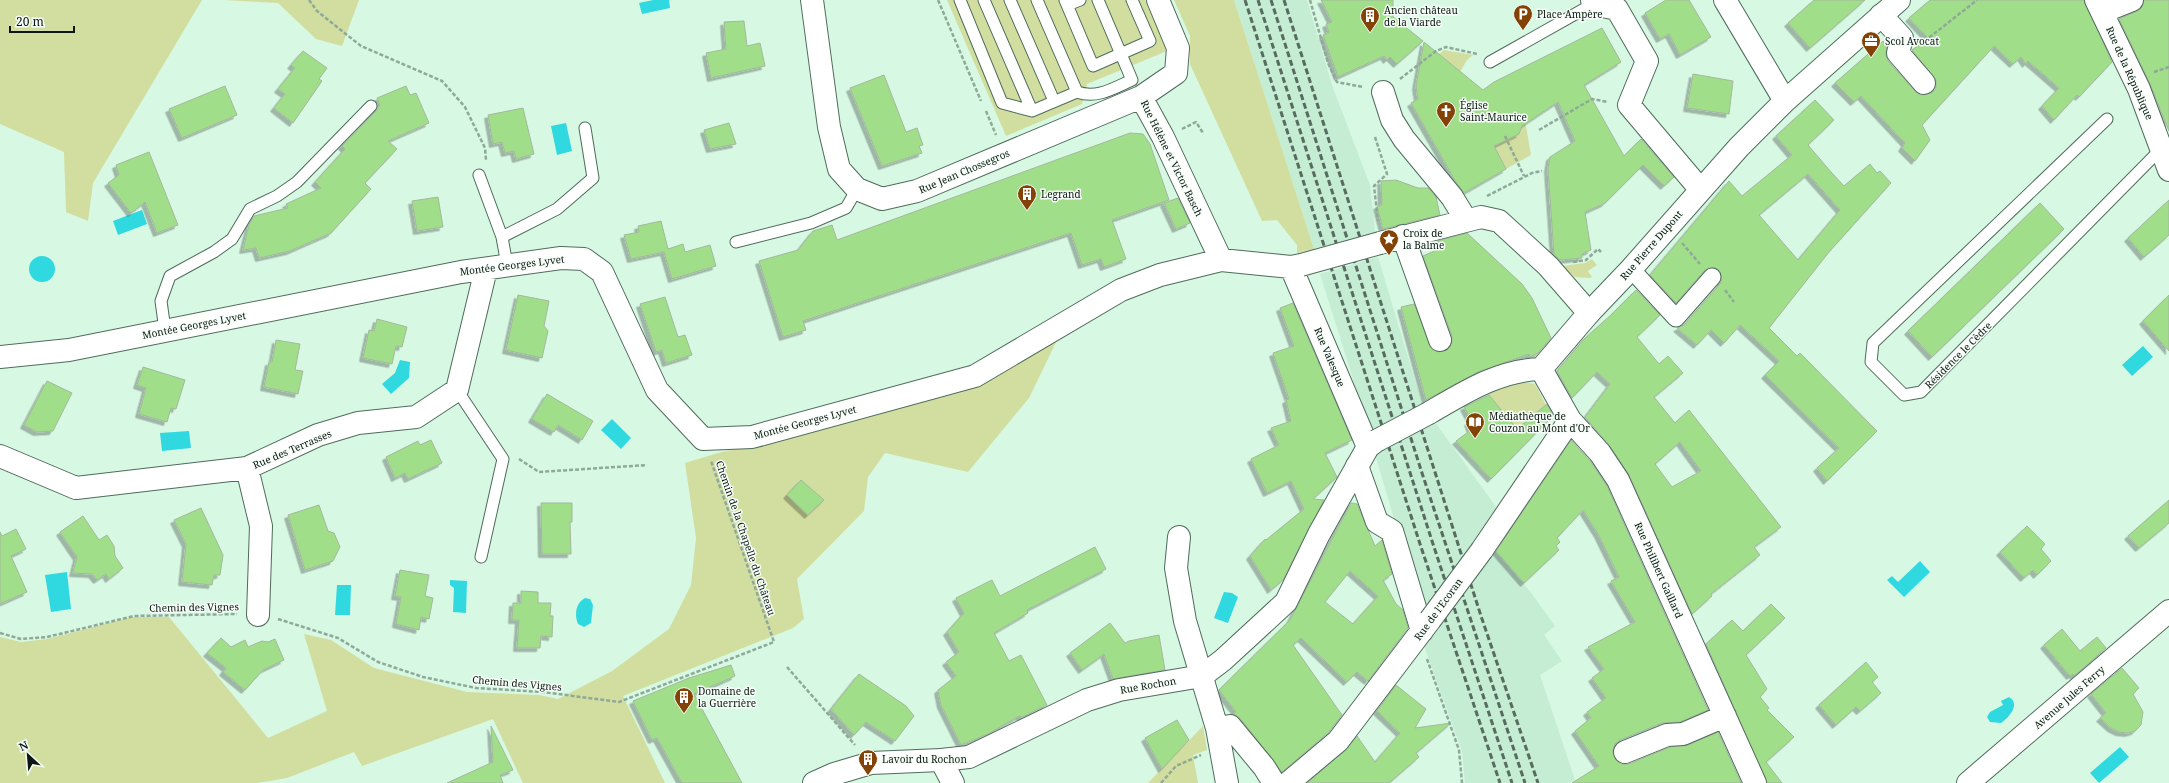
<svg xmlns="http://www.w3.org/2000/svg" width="2169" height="783" font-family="'Noto Serif',serif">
<defs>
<filter id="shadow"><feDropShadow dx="-3.5" dy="3.5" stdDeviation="0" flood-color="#0004"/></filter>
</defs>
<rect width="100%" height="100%" fill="#d7f8e3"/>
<path fill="#c4edd4" d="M1234,0H1307L1333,88L1370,185L1375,232L1314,249Z
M1378,257L1422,404L1499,511L1494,548L1529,590L1555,626L1544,635L1562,661L1540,675L1575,780L1569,783H1465L1462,751L1423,643V617L1349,366L1320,274Z"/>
<path fill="#d1de9f" d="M0,0H202L93,183L88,221L66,212L64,152L0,124Z
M223,0H359L342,46L316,39L278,3Z
M947,0H1145L1167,51L1087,84L1082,104L1006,136Z
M1174,0H1234L1314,249L1297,253V245L1277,220L1262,221L1190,64V36Z
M1444,50L1473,55L1467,60L1460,72L1439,54Z
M1524,115L1531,155L1506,169L1492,142Z
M1592,259L1597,265L1588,271L1592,277L1590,278L1575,277L1562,266L1585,263Z
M1061,332L1029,398L968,472L885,453L868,477L864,511L797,579L804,619L793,628L623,696L665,783H523L493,719L362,766L354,752L287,778L257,783H0V637L21,642L47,639L132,617H169L268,738L327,711L304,634L331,640L374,668L467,692L539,695L558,699L612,671L669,629L691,585L696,538L685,463L718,453L962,392Z
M1525,382L1535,384L1546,405L1516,429L1486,391L1503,383Z
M1203,726L1207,750L1193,755L1198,783H1148Z"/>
<path fill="#30d9e0" d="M653,0H669L670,8L642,14L639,3Z
M566,123L572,151L557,155L551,126Z
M142,210L147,224L118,235L113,221Z
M29 269a13 13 0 1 1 26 0a13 13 0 1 1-26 0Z
M2143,346L2153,357L2132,376L2122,365Z
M400,360L410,362L409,378L391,394L382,384L395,373Z
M612,419L631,438L621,449L601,430Z
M189,431L191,448L162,451L160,433Z
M1920,561L1930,572L1904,597L1887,580L1892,576L1898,582Z
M67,572L71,609L51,612L45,575Z
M450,580L467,581L466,613L453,612L454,588L450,585Z
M337,585H351L350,615H335Z
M1224,592L1232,593L1238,597L1228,623L1214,618Z
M585,598L590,599L593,605L591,623L584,627L578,624C574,614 576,603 585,598Z
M2009,697C2021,704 2009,718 2001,723L1990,722L1987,717L1990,712L2003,705L2001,701Z
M2120,747L2129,757L2099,783L2090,773Z"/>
<path fill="#a0de8a" stroke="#a3b89c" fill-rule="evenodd" filter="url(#shadow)" d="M1321,0H1393V17L1423,41L1397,64L1390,57L1387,60L1384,56L1338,77L1323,35L1329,32L1326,24L1332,22Z
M1666,0H1689L1711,37L1680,55L1669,34L1660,39L1645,13Z
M1814,0H1865L1810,48L1788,23Z
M1930,0H2084L2112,62L2079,97L2077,95L2054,120L2042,106L2059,88L2028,61L2026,64L2021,57L2013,64L1994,46L1922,125L1930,140L1915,161L1902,148L1905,143L1861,96L1854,102L1835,83L1883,41L1887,46L1886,55L1888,61L1915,91L1920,95L1932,93L1936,87V80L1912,50L1928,38L1909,18Z
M2144,0H2169V131L2150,84L2119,19L2137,11L2142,7Z
M744,21L747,46L760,43L765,66L711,78L706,53L726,49L724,22Z
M1602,28L1621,62L1584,85L1624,156L1641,139L1674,177L1664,186L1643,165L1605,203L1585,212L1591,250L1582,254V258L1560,260L1554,255L1548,169L1550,157L1575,141L1558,102L1522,126L1519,134L1494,146L1506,169L1464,193L1456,182L1411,103L1418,99L1416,86L1424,42L1483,90L1494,82Z
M303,51L327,68L319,79L322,81L293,123L274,108L285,94L278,89L295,68L291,65Z
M1693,74L1733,81L1729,114L1687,108Z
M884,75L906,132L917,128L923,145L919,146L922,153L882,166L850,88Z
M225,86L237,115L182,138L169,109Z
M406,86L410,95L416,93L429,123L388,141L397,149L365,183L371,189L331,233L290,251L259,258L256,248L243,250L249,225L254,216L288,208L286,204L321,188L315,182L345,149L342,146L376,111L380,105L377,98Z
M1815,100L1834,120L1808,145L1831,172L1844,186L1870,164L1877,173L1880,171L1891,183L1829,252L1769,328L1797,356L1800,353L1877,431L1827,481L1817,468L1839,448L1765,375L1779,361L1740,325L1724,343L1711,330L1697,345L1677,328L1684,325L1720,284L1722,279L1719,270L1714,267L1705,270L1676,303L1650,275L1729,181L1742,196L1792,155L1776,136ZM1808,174L1840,210L1798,260L1759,215Z
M523,108L534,154L516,159L514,151L505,153L502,142L493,144L488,115Z
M729,123L736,144L710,149L704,130Z
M1130,133L1143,134L1150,144L1169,200L1112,220L1126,259L1104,267L1101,259L1082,265L1071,233L803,321L806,330L783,337L759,261L798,250L813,231L832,225L837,240Z
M149,152L178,225L157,233L145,202L131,213L108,183L119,175L116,165Z
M1396,180L1418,188H1428L1436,197L1440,215L1383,229L1377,206L1382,205L1381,181Z
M438,197L443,227L417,231L412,201Z
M1178,198L1190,223L1176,229L1164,203Z
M2169,200V235L2144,257L2128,238Z
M2040,203L2064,229L1932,357L1908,331Z
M661,221L668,249L683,244L685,252L710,245L716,266L672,279L664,252L631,259L624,235L639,232L638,226Z
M1467,233L1522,284L1532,298L1551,338L1538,353L1530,357L1529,354L1478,372L1426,400L1401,307L1414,304L1432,349L1438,352L1449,348L1452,343V336L1423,256L1441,248L1437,241Z
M1636,290L1660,315L1637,337L1659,364L1668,356L1683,373L1654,397L1675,423L1689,410L1781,527L1754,547L1760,555L1711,594L1712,596L1692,614L1629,475L1609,445L1585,417L1610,384L1597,372L1572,398L1557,371L1584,339L1611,315ZM1680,442L1701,471L1672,487L1655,464Z
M518,295L549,301L544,326L548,331L542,358L506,350Z
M2169,295V351L2143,321Z
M665,297L678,337L685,335L692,355L666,363L662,350L656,352L640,304Z
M1293,303L1352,440L1325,453L1337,477L1313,499L1324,500L1283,580L1271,590L1250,556L1265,539L1266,540L1304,509L1291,481L1267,493L1251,459L1279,445L1271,428L1291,421L1286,400L1289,399L1273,353L1294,346L1280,308Z
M377,319L407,327L402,347L396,346L392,364L363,358L369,330L374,331Z
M276,340L300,344L295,370L303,371L298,394L264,387L269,362H272Z
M143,367L185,380L176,409L171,408L167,422L139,414L146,388L137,385Z
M47,381L72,393L53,431L37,432L24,425Z
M547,394L593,421L582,440L558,425L554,432L532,419Z
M1489,395L1517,429L1547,404L1553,416L1491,479L1456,441L1471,430L1468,422L1471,420L1464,407Z
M431,440L442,463L408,479L405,473L395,478L386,457L418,441L420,445Z
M1571,440L1590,461L1607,486L1708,710L1680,722L1662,723L1620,740L1615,744L1613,750L1614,757L1623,764H1629L1670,747L1688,745L1718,732L1741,783H1572L1599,766L1575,731L1591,718L1587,712L1606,698L1592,678L1604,669L1588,647L1635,622L1611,581L1619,577L1598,534L1583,510L1557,538L1560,542L1556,546L1559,550L1524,583L1496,551Z
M801,480L824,500L808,515L787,495Z
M2169,500V523L2139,548L2128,536Z
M541,503H572V522H570L571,554H542Z
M1351,503L1357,504L1375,546L1382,540L1392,574L1383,580L1396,604L1403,610L1408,628L1368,681L1357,672L1347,682L1301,638L1293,645L1342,715L1329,732L1282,772L1240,718L1233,714L1236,712L1219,690L1290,620ZM1350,571L1378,596L1353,624L1325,602Z
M319,505L328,531L334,533L340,547L333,561L305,570L288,515Z
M201,508L223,555L220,575H214L212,585L182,582L186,544L174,520Z
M83,516L99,540L107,535L114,546L115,556L123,568L109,579L106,574L97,580L92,574L73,573L77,557L60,532Z
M2027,526L2045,544L2041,549L2051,561L2037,575L2033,570L2024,578L2000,552Z
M16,529L26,549L11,556L27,592L0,604V532L2,536Z
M1095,547L1106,569L1027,610L1028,613L994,633L1009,661L1021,655L1047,705L1022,717L1019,716L988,734L961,745L941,705L938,690L956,676L946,662L959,652L947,632L964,613L956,598L992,580L1000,596Z
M400,570L429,575L425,596L433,598L429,619L421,617L419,630L396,624L401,597L395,596Z
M521,591L538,592V603H551L550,616H553L552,637L541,636L540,648H517L519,620H512L513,603H521Z
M1771,604L1785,618L1746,655L1767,689L1760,697L1769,708L1767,710L1794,737L1766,762L1782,783H1767L1706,644L1732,620L1743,631Z
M1110,623L1125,643L1129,641L1159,635L1165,670L1113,679L1104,654L1082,670L1070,653Z
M2062,629L2080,651L2097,637L2106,648L2074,676L2073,674L2070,676L2044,645Z
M221,638L231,647L245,640L248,647L262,641L268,642L275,639L284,660L263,670L245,690L223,672L226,668L207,653Z
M1866,662L1878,677L1872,682L1881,693L1860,711L1856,707L1836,725L1819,705Z
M731,665L735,676L694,694L742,783H682L657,738L652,740L633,701L689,678Z
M2122,668L2139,688L2133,694L2143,712L2141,725L2135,731L2128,733L2119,732L2111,728L2100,718L2106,713L2091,694Z
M859,674L906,706L914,716L895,741L866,722L854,735L831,709Z
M1396,685L1426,709L1415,728L1451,723L1416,753L1419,757L1389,783H1307L1346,750L1357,736L1375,762L1400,733L1377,711Z
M1177,720L1189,740L1162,769L1145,738Z
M491,726L513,770L500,775L503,783H447L493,762Z"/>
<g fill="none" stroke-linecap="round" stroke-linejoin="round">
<defs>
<path id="service" d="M960,0L1002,103L1032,111L1077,92L1037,0
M984,0L1032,111
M1010,0L1054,101
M1065,0L1093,66L1150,41L1132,0
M1067,5L1080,0
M1490,62L1593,4
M1077,92C1097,99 1114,88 1132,80L1098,0
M2107,119L1873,343L1871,362L1904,395L1921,392L2161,149
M479,175L502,237L507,265
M502,237L557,209L593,178L585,128
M736,242L811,223L846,208L857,189
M165,330L161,301L170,276L214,252L232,239L250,209L277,196L297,182L371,106
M457,390L503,459L481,557"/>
<path id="pedestrian" d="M1631,269L1676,318L1712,277"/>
<path id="minor" d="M812,0L829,127L839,169L857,189L882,199L917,191L1141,97
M1158,0L1178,48L1176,73L1141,97L1163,137L1221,260
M1592,0L1593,4L1617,9L1647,61L1629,105L1700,189
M2096,0L2139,89L2169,170
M2102,12L2132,0
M1881,15L1902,38L1898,53L1924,83
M1383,92L1392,120L1404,139L1452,197L1466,220
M1403,236L1440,340
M1380,243L1481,217L1499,221L1548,266L1589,313
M1291,267L1368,447
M0,357L69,350L461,272L561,258L584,259L602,272L657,390L703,439L752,437L975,376L1121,290L1160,275L1221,260L1291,267L1301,265
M1541,369L1570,420L1600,453L1618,480L1755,783
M0,456L76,488L247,468L318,435L358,423L416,417L457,390L486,269
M1357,466L1377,522L1392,531L1422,631
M247,468L261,526L258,615
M1179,537L1176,568L1185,621L1217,728L1227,783
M1482,550L1570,420
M1217,728L1230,726L1264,767L1274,783
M1625,752L1667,735L1683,734L1725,716
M941,760L953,783
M1288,783L1338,741L1430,620
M1968,783L2169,611"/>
<path id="tertiary" d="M1725,0L1785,101
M1429,413C1465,392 1499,370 1541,369L1589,313L1631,269L1739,147L1785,101L1899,0
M814,783L834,774L871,763L941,760L969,757L1087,700L1119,690L1202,676L1223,660L1286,602L1319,534L1368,447L1376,441"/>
</defs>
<use href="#service" stroke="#4f6c5b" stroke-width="13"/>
<use href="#pedestrian" stroke="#4f6c5b" stroke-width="19"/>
<use href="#minor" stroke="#4f6c5b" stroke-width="24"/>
<use href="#tertiary" stroke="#4f6c5b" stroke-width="24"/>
<path stroke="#8fa999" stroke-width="2.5" stroke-dasharray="4 2" stroke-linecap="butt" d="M309,0L317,11L361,46L442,81L465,107L485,148L486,160
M938,0L981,101
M1310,0L1328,63L1337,82L1363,87
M1924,40H1926L1977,0
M2154,72L2169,67
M1400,79L1436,51L1446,47L1477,54
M986,111L996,135
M1182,129L1196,122L1203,133
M1539,130L1592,99L1608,102
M1505,136L1524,176
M1375,137L1387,174L1374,186L1378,221
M1487,196L1532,173L1542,171
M1682,243L1700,264
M1573,262L1586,260L1598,249L1601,252
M1725,290L1734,302
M519,459L539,472L647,465
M278,619L338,638L378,662L423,677L476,688L543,692L619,702L774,642L711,461
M0,633L21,639L47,637L134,616L237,614
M1427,659L1459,750L1462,783
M787,667L855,745
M1161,783L1176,766L1201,755"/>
<use href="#service" stroke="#fff" stroke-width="11"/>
<use href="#pedestrian" stroke="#fff" stroke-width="17"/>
<use href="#minor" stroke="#fff" stroke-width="22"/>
<use href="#tertiary" stroke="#fff" stroke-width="22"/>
<path stroke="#576b5f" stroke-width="3" stroke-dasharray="6 3" stroke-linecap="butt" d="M1245,0L1421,547L1500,783
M1258,0L1433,544L1512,783
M1271,0L1422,473L1525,783
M1284,0L1481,616L1538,783"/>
<defs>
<path id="minor-bridge" d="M1301,265L1380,243
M1430,620L1482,550"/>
<path id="tertiary-bridge" d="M1376,441L1429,413"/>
</defs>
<use href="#minor-bridge" stroke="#4f6c5b" stroke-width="24" stroke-linecap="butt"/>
<use href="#tertiary-bridge" stroke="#4f6c5b" stroke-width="24" stroke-linecap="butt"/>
<use href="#minor-bridge" stroke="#fff" stroke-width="22"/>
<use href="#tertiary-bridge" stroke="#fff" stroke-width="22"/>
</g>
<defs>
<symbol id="parking-pin" viewBox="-11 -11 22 30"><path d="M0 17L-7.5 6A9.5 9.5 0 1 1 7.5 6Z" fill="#834307" stroke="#f7fef9"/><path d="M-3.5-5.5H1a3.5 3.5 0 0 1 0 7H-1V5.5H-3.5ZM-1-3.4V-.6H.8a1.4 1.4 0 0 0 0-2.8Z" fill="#fff"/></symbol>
<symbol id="building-pin" viewBox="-11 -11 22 30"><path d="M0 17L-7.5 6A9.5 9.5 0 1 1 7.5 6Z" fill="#834307" stroke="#f7fef9"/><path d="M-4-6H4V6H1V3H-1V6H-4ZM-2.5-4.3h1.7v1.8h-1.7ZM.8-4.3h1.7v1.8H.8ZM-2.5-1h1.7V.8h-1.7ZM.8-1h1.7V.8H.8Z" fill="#fff"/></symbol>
<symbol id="office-pin" viewBox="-11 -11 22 30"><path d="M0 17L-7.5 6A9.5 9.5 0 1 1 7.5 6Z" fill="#834307" stroke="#f7fef9"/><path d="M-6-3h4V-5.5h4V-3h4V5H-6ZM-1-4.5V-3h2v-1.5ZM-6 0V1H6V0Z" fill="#fff"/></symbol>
<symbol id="church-pin" viewBox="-11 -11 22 30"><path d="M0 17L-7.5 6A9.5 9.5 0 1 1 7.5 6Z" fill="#834307" stroke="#f7fef9"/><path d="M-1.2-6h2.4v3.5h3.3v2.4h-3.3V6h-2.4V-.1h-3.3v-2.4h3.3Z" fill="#fff"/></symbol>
<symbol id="sight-pin" viewBox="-11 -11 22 30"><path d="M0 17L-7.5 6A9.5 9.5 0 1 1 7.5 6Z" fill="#834307" stroke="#f7fef9"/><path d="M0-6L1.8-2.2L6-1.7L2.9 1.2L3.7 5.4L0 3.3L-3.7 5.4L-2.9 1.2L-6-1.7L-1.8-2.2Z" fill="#fff"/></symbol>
<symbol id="library-pin" viewBox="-11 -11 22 30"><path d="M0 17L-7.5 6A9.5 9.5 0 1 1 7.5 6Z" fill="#834307" stroke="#f7fef9"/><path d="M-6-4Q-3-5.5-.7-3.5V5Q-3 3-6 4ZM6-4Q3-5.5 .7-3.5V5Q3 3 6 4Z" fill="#fff"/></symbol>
</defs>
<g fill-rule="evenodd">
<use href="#parking-pin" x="1512" y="3" width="22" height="30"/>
<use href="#building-pin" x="1359" y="5" width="22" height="30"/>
<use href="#office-pin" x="1860" y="30" width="22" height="30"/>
<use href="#church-pin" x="1435" y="100" width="22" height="30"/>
<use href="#building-pin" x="1016" y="183" width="22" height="30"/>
<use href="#sight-pin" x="1378" y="228" width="22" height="30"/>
<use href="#library-pin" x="1464" y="411" width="22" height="30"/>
<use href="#building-pin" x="673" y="686" width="22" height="30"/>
<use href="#building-pin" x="857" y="748" width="22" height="30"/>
</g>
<g text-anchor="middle" stroke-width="3" stroke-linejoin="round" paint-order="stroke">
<g font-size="10" fill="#0a160f" stroke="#f7fef9" text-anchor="start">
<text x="1384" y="14">Ancien château<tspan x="1384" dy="12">de la Viarde</tspan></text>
<text x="1537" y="18">Place Ampère</text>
<text x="1885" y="45">Scol Avocat</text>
<text x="1460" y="109">Église<tspan x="1460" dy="12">Saint-Maurice</tspan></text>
<text x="1041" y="198">Legrand</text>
<text x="1403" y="237">Croix de<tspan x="1403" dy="12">la Balme</tspan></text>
<text x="1489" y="420">Médiathèque de<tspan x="1489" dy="12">Couzon au Mont d'Or</tspan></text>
<text x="698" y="695">Domaine de<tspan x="698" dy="12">la Guerrière</tspan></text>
<text x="882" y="763">Lavoir du Rochon</text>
</g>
<g font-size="10" fill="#0a160f" stroke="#f7fef9">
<text transform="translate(2130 73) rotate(66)" y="4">Rue de la République</text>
<text transform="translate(1172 158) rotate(64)" y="4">Rue Hélène et Victor Basch</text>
<text transform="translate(964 171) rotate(-23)" y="4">Rue Jean Chossegros</text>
<text transform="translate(1651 245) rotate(-49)" y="4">Rue Pierre Dupont</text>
<text transform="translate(512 265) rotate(-7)" y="4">Montée Georges Lyvet</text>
<text transform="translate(194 325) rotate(-11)" y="4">Montée Georges Lyvet</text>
<text transform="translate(1958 355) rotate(-45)" y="4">Résidence le Cèdre</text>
<text transform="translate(1330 357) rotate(67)" y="4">Rue Valesque</text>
<text transform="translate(805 422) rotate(-15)" y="4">Montée Georges Lyvet</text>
<text transform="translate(292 449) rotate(-23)" y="4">Rue des Terrasses</text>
<text transform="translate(746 538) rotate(71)" y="4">Chemin de la Chapelle du Château</text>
<text transform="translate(1659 570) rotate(66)" y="4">Rue Philibert Gaillard</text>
<text transform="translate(194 607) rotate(-1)" y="4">Chemin des Vignes</text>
<text transform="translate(1438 609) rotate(-54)" y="4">Rue de l'Ecoran</text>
<text transform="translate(517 683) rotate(5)" y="4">Chemin des Vignes</text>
<text transform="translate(1148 685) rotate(-10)" y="4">Rue Rochon</text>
<text transform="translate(2069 697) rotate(-41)" y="4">Avenue Jules Ferry</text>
</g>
</g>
<g transform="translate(28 755) rotate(334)" stroke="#f7fef9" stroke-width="3" paint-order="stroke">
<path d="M0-3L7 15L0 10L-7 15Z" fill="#0a160f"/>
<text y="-6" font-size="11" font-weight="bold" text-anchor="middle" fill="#0a160f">N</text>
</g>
<path d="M10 26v6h64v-6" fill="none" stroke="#0a160f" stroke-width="2"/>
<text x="16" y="26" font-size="12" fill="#0a160f" stroke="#f7fef9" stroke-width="3" paint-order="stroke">20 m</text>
</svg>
